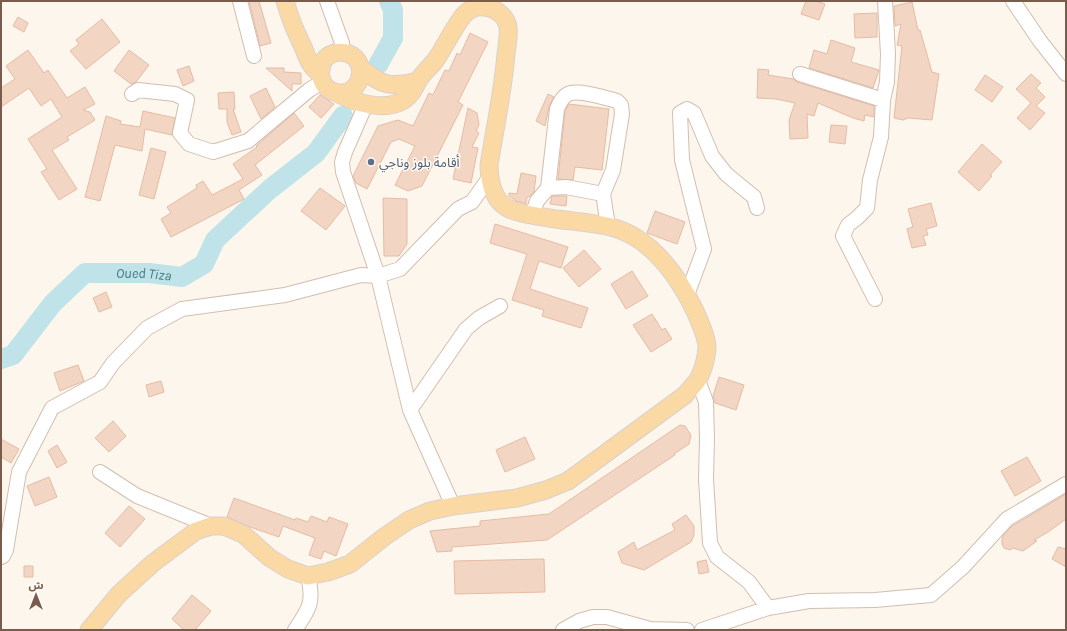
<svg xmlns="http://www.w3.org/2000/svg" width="1067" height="631" font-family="Karla,'Noto Sans Arabic',sans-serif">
<rect width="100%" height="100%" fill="#fdf6ec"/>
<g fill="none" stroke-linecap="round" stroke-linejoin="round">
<g stroke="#bfe3e8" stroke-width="20">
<path d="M378,65L393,38V10L389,1"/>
<path id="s1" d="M1,359L13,355L53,303L85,273H149L182,277L204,264L215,240L270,189L316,153L343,116"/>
</g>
</g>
<path fill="#f3d5c3" stroke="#e6bba3" d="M249,1H259L271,43L260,46Z
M806,1H816L825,4L819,20L801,14Z
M912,2L918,30H920L932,72L939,74L932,120L908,118L903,120L894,118L902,46L897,45L901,24L895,26L894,6Z
M877,13V37L855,38L854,14Z
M18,17L28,23L24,32L13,26Z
M102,19L120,42L86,69L70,51L79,44L76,40Z
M470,33L488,42L458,102L463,105L422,186L408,191L395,185L415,146L399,139L391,142L367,189L356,183L353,176L378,126L398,120L413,126L429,93L433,95L445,70L449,71L457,53L460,55Z
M831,40L855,48L851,62L879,70L873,88L809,68L814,50L827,54Z
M28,50L44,73L48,70L67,98L85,87L95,104L83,110L90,112L95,120L67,137L69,140L52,150L77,189L59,200L41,172L47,169L28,139L62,117L51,99L41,106L29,88L1,107V88L15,79L6,66Z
M129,50L149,65L136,82L131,84L114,71Z
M189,66L194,81L183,86L177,70Z
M266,68H284V72L301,73V84H292V91Z
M758,69L769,70L768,75L793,79L797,82L874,106V117L865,115L864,121L853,118L818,103L814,116L807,114L808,138L790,139L789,120L795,103L776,99L757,98Z
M1031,74L1041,83L1036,88L1045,97L1036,106L1045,113L1030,130L1017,118L1031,103L1016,89Z
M985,75L1003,87L992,102L975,90Z
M266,88L275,107L261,119L250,96Z
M234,92L235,109H233L241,132L232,135L227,122V109H219L218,93Z
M548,94L554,97L549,106L545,126L536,121Z
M320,95L334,104L321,118L309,107Z
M569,104L609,109L602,170L575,167L573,180L558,179L565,111Z
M468,108L477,113L479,125L476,131L479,133L472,147L478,148L471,183L453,179Z
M143,111L175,118L172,135L145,129L142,151L115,145L100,201L85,197L106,116L121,121L120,124L140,127Z
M294,113L304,126L255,165L262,175L239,190L244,199L171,237L161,219L171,213L167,207L197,188L196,185L203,181L212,195L243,179L233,164L257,147L256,146Z
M831,125L847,126L845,144L829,142Z
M982,144L1002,162L990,175L992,176L979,191L958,172Z
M151,148L166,152L154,199L139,195Z
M521,173L536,176L534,192L529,197H527L526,204L516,201L509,196V193L517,194Z
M320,188L345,206L326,230L301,211Z
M552,196H567L566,206L550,204Z
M383,198L407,199V244L399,256H384Z
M931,203L937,226L926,229L928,235L923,236L926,245L912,248L907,229L913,227L908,209Z
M655,211L685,222L677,244L647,233Z
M495,224L568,247L561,268L539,261L530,289L588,308L581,328L542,316L544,310L512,300L527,254L490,243Z
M584,250L601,269L579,287L563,268Z
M632,271L648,296L626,309L611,284Z
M106,292L112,307L99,312L93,298Z
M652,314L662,330L665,328L672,339L651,352L633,325Z
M78,365L84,381L60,391L54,373Z
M719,377L744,385L736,410L715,403L713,396Z
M161,381L164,392L149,397L146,385Z
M113,421L126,436L109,452L95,438Z
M680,425L685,426L691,435L689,444L674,454L675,455L547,540L452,547V551L437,552L430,531L480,526V521L549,514Z
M525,437L535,459L505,472L496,450Z
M1,439L19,449L11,463L1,457Z
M57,445L67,462L57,468L48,451Z
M1027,457L1041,481L1015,496L1001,471Z
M49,477L57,497L35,506L27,486Z
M1066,494V519L1048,532L1034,540L1037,541L1023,551L1013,548L1010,550L1004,548L1002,544V540L1003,536L1011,527Z
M234,498L295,520L296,518L308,522L311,516L327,522L329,517L348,524L336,556L324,551L321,559L309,555L315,538L283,526L279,537L250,527L227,517Z
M129,506L145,519L120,547L105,533Z
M686,515L694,526V535L691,542L644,570L622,563L618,552L634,542L637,550L675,530L672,524Z
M1058,547L1066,549V567L1052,559Z
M544,559L545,592L455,594L454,561Z
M706,560L709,572L699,574L697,562Z
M24,566H33V577H24Z
M192,595L211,611L195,630H184L172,619Z"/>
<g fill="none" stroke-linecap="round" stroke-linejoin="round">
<defs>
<path id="minor" d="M240,1L254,56
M327,1L342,43L343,52
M1013,1L1040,41L1066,74
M800,74L883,100
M132,94L138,90L175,94L187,100L180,133L189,144L213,152L248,141L309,90L322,82
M366,104L345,152L342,162L343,172L378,276L410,410L453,506
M548,188L557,109C559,104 562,97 568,94C578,89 606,98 617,101L621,105L622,114L613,170L603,194
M532,215L537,201L548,188L566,187L603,194L608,226
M687,295L704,249L682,160L680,113L687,109L694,113L712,156L726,174L754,197L757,208
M875,299L843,236L848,225L857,218L867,208L870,180L881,137L883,100L887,82L888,54L885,1
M698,380L706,402L707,439L706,479L710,543L717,557L749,582L768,608
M410,410L466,329L479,318L500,306
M100,472L137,496L211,526
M1,557L3,556L6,550L19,472L52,408L100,382L113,363L147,328L182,309L285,295L361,275L378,276L400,269L458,209L472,202L489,178
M295,630C310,608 314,602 308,576
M563,630L579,621L593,617H607L650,629L687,630
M702,630L768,608L809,601L875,600L931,595L963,567L1007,519L1066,484"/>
<path id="major" d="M285,1C290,19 296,33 304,49C306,55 308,61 312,66C314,69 318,71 320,75C322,79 322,82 325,86C332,94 347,96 355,87C360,81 362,75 360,67C357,51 334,47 324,60C321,65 321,70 320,75
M360,67C381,86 391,88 418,81
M89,630L119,594L153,563L196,531L211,526H224L243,534L270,558L288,569L308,576L328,572L350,564L384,537L409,520L430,511L453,506L517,498L546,490L568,481L685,395C689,390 693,386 697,381C703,372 707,356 707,346C706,335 700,322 695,311C677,274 650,235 607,226C588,222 568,221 549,218C537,216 512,213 503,205C492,196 489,178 489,165C495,128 503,91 506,54C507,46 509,36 508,27C506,16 496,8 484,7C476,6 468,10 463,16C453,29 446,44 437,58C432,66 423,72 418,81C414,89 412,94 404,100C385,112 355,103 337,93"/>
</defs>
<use href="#minor" stroke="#d1beb0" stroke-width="16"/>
<use href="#major" stroke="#dad1cd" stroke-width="19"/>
<use href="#minor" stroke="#fff" stroke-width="14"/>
<use href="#major" stroke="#fbd9a5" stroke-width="17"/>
</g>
<circle fill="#5c6f8a" stroke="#fffaf3" stroke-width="1.5" cx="371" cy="162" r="4"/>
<g text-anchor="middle" stroke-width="3" stroke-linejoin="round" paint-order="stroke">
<g font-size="13" fill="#4e5e75" stroke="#fffaf3" text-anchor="start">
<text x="379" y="167">أقامة بلوز وناجي</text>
</g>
<g font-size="14" font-style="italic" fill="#437c86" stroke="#fffaf3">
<text dy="5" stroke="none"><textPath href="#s1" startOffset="181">Oued Tiza</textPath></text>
</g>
</g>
<rect width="1067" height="631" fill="none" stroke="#7a5c4d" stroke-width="4"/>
<g transform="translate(36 595)" stroke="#fffaf3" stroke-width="3" paint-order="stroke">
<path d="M0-3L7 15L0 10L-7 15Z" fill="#7a5c4d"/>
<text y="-6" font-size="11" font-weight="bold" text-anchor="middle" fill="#7a5c4d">ش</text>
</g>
</svg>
